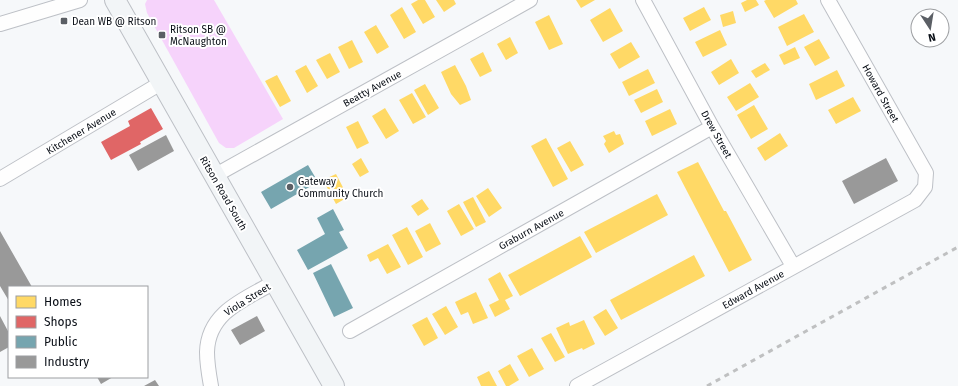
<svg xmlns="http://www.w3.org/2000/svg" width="958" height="386" font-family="'Fira Sans',sans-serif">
<rect width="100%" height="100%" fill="#f6f8fa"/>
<path fill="#f6d3fb" d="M147,0H214L283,119L234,148H226L219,143L147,13L145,4Z"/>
<path fill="#ffd966" d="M418,0H425L435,17L423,24L411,4Z
M436,0H454L456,4L444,12Z
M576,0H595L581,8Z
M747,0H756L759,5L745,12L741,3Z
M766,0H796L798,4L774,18L764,1Z
M402,7L416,32L404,39L390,15Z
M704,7L711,20L690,31L683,18Z
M610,8L623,31L603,42L590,20Z
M733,11L736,23L723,27L720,15Z
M804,14L814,32L787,46L778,27Z
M549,15L563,44L549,50L535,22Z
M376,25L389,47L377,54L364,32Z
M720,30L727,45L703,57L695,42Z
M510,37L518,53L506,60L497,44Z
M819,39L830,58L815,66L804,47Z
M352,40L363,62L349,69L338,47Z
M631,42L640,57L619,69L610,54Z
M795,47L800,58L784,65L779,55Z
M483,52L492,71L480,77L470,59Z
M330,53L340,72L327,79L316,60Z
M731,59L739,73L719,85L711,72Z
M765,63L770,70L756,78L751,71Z
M306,65L318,86L307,93L295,71Z
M455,65L466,86L471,100L460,105L451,94L441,72Z
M648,69L655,83L629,96L622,82Z
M837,70L845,86L816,100L809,84Z
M277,75L291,101L280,107L265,81Z
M750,83L759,97L736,111L727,97Z
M425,84L439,108L428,115L414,90Z
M657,89L663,102L641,113L634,100Z
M412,93L426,117L413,124L399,100Z
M853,97L861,111L836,124L828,110Z
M754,105L768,129L751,139L737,115Z
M385,108L399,131L386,139L372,116Z
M670,109L677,124L652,136L645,121Z
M358,121L369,143L357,149L346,127Z
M614,131L616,135L620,134L624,144L609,153L604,144L606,141L603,136Z
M780,133L788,146L765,161L757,148Z
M546,138L568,179L553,187L531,146Z
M570,141L584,165L571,172L557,148Z
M361,158L369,172L360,177L352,164Z
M698,162L724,211H726L752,260L729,272L677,172Z
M336,174L348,197L336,204L323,180Z
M488,188L502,208L489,217L476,196Z
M657,194L668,215L596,253L584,232Z
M473,197L486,222L476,227L463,202Z
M422,199L429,209L418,216L411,206Z
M459,204L474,229L461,236L447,211Z
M430,223L441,244L426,252L415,231Z
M407,227L423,257L408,265L392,235Z
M580,236L592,257L520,296L508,275Z
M388,244L401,267L387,274L378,258L370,262L367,255Z
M694,255L705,276L621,320L610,300Z
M500,272L513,296L505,300L510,309L495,317L489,305L499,300L488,279Z
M476,292L488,318L473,324L468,312L461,315L455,302Z
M446,306L458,327L445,335L432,314Z
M606,309L618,328L605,336L593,317Z
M427,317L438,338L424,346L412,325Z
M584,320L595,344L583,350L582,348L568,354L556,328L569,322L570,326Z
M551,333L565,357L555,362L541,338Z
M532,348L544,369L529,377L517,356Z
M510,364L519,380L509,386H506L498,371Z
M489,371L497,386H481L477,377Z"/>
<path fill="#e06666" d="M151,108L163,129L140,142L141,144L111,160L101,142L130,126L128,121Z"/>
<path fill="#76a5af" d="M308,165L318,182L271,209L261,192Z
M333,209L344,230L339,232L348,248L308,270L297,250L325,234L317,218Z
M331,264L353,308L334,317L313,273Z"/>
<path fill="#999" d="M166,135L174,151L138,171L129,155Z
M886,158L898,181L854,204L842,181Z
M0,231L32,287H9V301L0,286Z
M0,316L9,333V347L0,352Z
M257,316L265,331L240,345L231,330Z
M97,377H113L101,384Z
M155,380L159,386H144Z"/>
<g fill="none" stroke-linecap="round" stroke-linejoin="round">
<defs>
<path id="minor" d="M643,0L712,127L793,266
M0,24L80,0
M214,176L530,0
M0,179L161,83
M350,331L712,127
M211,386C209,375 207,363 207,352C208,312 245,299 275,282
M577,386L915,200L925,187L926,173L828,0"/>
<path id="secondary" d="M115,0L334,386"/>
</defs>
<use href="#minor" stroke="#bdc0c6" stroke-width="16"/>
<use href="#secondary" stroke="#bdc0c6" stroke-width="22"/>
<use href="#minor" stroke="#fefefe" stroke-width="14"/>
<use href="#secondary" stroke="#f2f5f7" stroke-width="20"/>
<path stroke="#bfc0c1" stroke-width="3" stroke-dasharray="5 5" stroke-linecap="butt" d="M707,386L958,247"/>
</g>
<g fill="#5b5f65" stroke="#fff" stroke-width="1.5">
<rect x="60" y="17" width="8" height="8" rx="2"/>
<rect x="158" y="31" width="8" height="8" rx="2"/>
<circle cx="290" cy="187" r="4"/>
</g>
<g text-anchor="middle" stroke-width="4" stroke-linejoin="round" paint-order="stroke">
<g font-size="10" fill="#080d15" stroke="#fff" text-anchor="start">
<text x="72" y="25">Dean WB @ Ritson</text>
<text x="170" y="33">Ritson SB @<tspan x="170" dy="12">McNaughton</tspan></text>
<text x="298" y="185">Gateway<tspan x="298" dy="12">Community Church</tspan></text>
</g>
<g font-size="10" fill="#080d15" stroke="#fff">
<text transform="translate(372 88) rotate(-29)" y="4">Beatty Avenue</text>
<text transform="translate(881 93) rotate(61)" y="4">Howard Street</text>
<text transform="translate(81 131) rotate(-31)" y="4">Kitchener Avenue</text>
<text transform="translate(717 134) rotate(61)" y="4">Drew Street</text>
<text transform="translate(224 193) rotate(60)" y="4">Ritson Road South</text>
<text transform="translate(531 229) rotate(-29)" y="4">Graburn Avenue</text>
<text transform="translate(753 289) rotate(-29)" y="4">Edward Avenue</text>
<text transform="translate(247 299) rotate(-32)" y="4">Viola Street</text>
</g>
</g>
<rect x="8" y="286" width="140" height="92" fill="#ffffff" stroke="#9c9ea1"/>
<rect x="16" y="296" width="20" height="12" fill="#ffd966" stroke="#9c9ea1"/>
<text x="44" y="306" font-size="12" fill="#080d15">Homes</text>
<rect x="16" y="316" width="20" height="12" fill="#e06666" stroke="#9c9ea1"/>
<text x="44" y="326" font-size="12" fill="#080d15">Shops</text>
<rect x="16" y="336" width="20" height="12" fill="#76a5af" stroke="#9c9ea1"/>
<text x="44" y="346" font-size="12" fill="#080d15">Public</text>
<rect x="16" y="356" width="20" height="12" fill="#999999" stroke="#9c9ea1"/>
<text x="44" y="366" font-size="12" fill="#080d15">Industry</text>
<g transform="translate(930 28) rotate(168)"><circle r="19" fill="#ffffff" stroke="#9c9ea1"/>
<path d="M0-3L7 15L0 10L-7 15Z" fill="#5b5f65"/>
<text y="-6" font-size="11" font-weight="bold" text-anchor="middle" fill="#080d15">N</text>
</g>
</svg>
